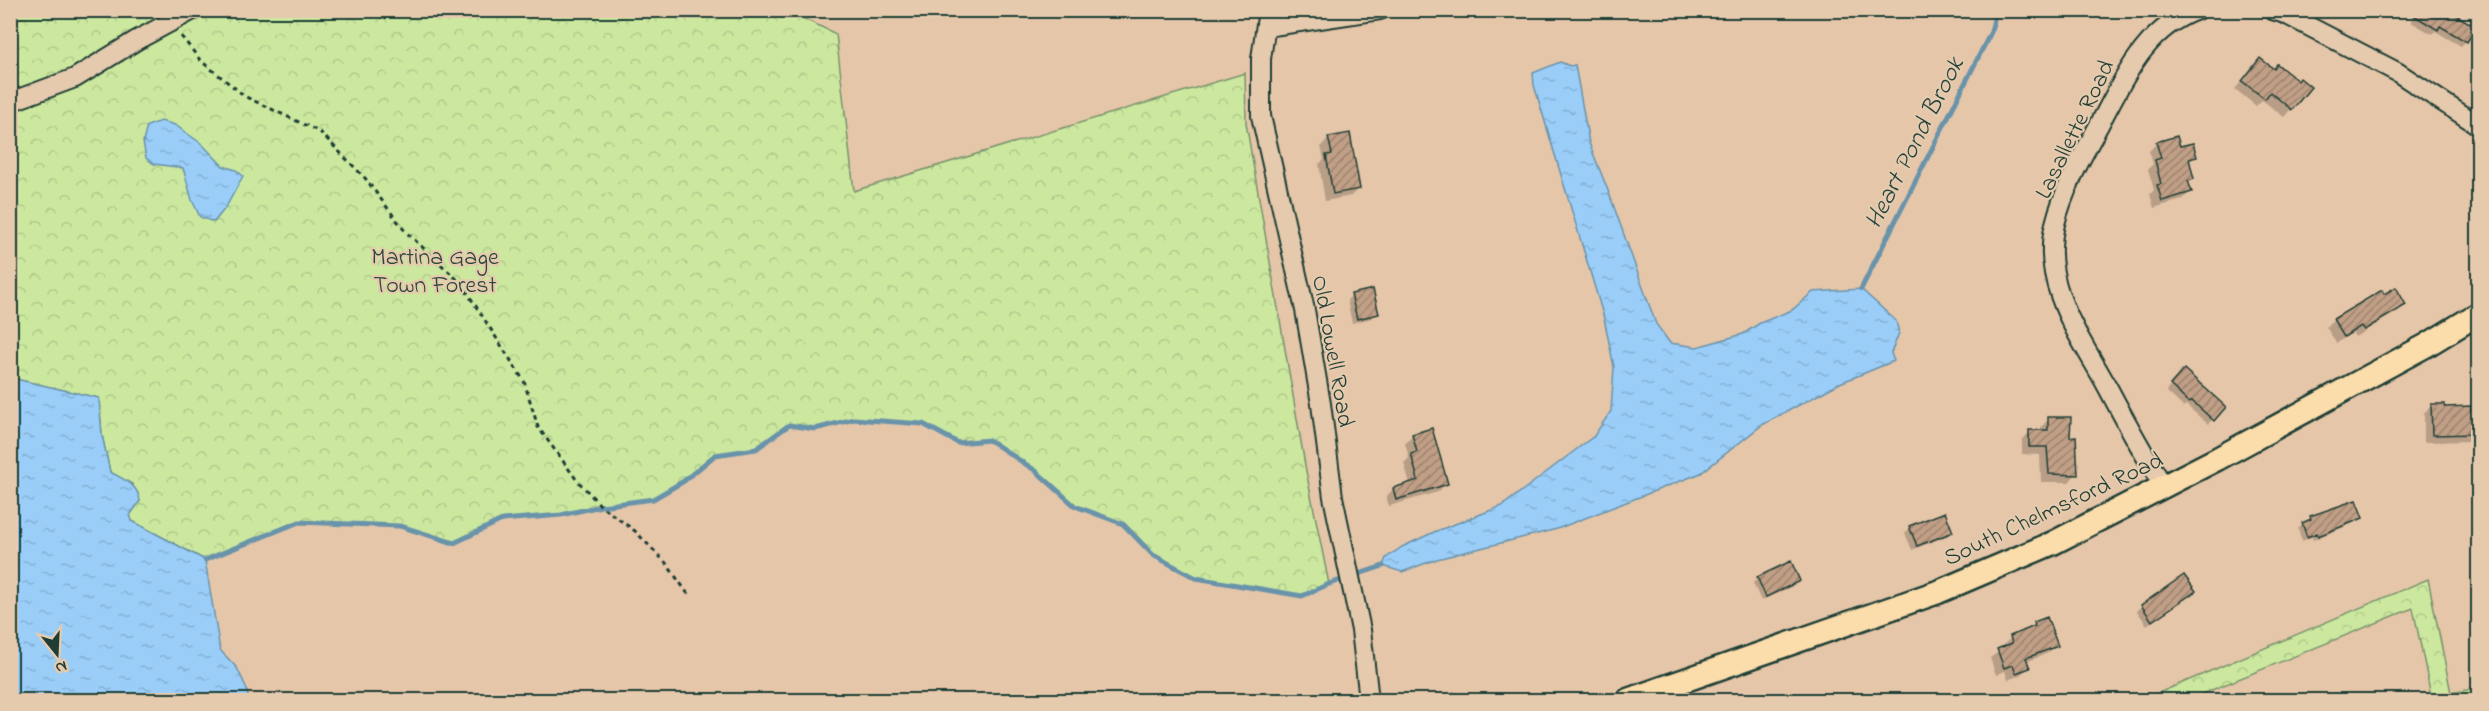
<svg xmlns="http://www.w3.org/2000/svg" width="2489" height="711" font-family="'Indie Flower',sans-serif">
<defs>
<pattern id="forest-crowns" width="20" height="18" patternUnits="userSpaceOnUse" patternTransform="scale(1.5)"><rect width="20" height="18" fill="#cce89f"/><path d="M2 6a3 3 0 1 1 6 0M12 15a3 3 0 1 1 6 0" fill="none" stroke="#afc88a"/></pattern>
<pattern id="water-ripples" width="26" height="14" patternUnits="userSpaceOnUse" patternTransform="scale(1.5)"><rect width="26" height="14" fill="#9acdf8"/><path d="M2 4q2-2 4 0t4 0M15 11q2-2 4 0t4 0" fill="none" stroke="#84b1d5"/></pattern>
<pattern id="building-hatch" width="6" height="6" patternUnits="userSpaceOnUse" patternTransform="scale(1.5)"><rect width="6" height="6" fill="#c19f86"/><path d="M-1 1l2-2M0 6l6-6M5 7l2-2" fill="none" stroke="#9c836e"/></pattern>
</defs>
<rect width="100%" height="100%" fill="#e6c6a9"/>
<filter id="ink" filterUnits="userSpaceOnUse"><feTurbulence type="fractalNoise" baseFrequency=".0167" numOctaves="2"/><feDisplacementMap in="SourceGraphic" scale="12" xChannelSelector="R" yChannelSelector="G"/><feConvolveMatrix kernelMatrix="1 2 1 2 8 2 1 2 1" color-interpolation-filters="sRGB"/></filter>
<g filter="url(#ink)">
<path fill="url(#forest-crowns)" stroke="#76926a" stroke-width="1.5" d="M10,11H788L836,34L854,191L1245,73L1246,123L1306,471L1329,584L1302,596L1196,578L1153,555L1123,524L1075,506L1036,471L989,440L958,443L923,424L854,419L815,429L789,425L756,449L715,455L684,481L653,499L602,506L561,515L502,520L454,543L400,526L299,522L205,560L132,521L130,515L140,501L132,484L110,472L102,435L99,398L11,378Z
M2428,579L2451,693L2478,688V700H2432L2413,608L2187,700H2142Z"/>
<path fill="url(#water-ripples)" stroke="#6993aa" stroke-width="1.5" d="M1560,62L1570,66L1575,65L1589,143L1609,193L1656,324L1670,343L1697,347L1743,334L1760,323L1792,310L1813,292L1861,289L1896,321L1899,333L1891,353L1894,361L1840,383L1762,425L1701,473L1557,529L1437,559L1402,572L1383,566L1386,558L1402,547L1434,532L1502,506L1594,436L1611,411L1614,367L1604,318L1534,85L1533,73Z
M161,121L175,125L202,144L223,166L236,170L243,176L226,207L214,222L200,217L192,200L183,168L154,164L146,158L143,142L147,126Z
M11,378L99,398L102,435L110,472C123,479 138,484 140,501L130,515L132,521L205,560L220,650L237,668L246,687L249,700H11Z"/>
<path fill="#0003" d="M2417,10L2466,41L2461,46L2435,31L2432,34L2411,22Z
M2253,68L2291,109L2284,117L2262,100L2256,106L2235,89Z
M1329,138L1359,188L1351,196L1325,201L1319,164L1324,160L1321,146Z
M2157,143L2179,148L2195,156L2188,163L2193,178L2188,184L2190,192L2182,200L2154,208L2150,194L2154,190L2148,169L2153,164L2149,151Z
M2478,206V221L2472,212Z
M1352,295L1377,313L1372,318L1352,323L1347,300Z
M2383,296L2404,305L2397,312L2355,337L2353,333L2336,343L2326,327L2334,320Z
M2184,371L2224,407L2208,424L2186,405L2183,407L2166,391Z
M2432,405L2478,413V441L2424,442V413Z
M2049,419L2069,438L2076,474L2069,482H2041L2040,455L2022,454V440L2030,432H2041V427Z
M1413,435L1446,484L1438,492L1389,506L1386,497L1393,489L1410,484L1404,463L1409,458L1405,443Z
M2311,517L2361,518L2356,522L2313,540L2312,537L2302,541L2298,529Z
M1910,528L1952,531L1947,536L1912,550L1905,533Z
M1758,578L1798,581L1793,586L1761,601L1753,583Z
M2189,595L2147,625L2137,611L2142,606Z
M2034,624L2056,646L2048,653L2026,662L2028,668L2020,675L2008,680L2005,671L1996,675L1990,658L2004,648L2003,645L2011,638L2027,631Z
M1453,691L1476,700H1446Z
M1866,693L1869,700H1848Z
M1491,694L1506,699V700H1485Z"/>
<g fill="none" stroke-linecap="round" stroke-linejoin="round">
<path stroke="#6993aa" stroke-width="5" d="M1861,289L1991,32L1996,10
M205,560L299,522L400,526L454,543L502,520L561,515L601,506L653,499L684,481L715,455L756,449L789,425L815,429L854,419L923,424L958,443L989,440L1036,471L1075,506L1123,524L1153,555L1196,578L1302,596L1329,584L1383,566"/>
</g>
<path fill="url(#building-hatch)" stroke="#1f3d34" stroke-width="1.5" d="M2405,10H2448L2476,27L2467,42L2440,26L2438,30Z
M2260,58L2274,69L2277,64L2298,81L2300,78L2311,87L2292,110L2270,92L2265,99L2242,81Z
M1350,133L1360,189L1333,194L1326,155L1332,154L1328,137Z
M2177,136L2180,146L2193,143L2197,157L2189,159L2194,179L2188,181L2192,192L2162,201L2157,185L2161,184L2155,160L2161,158L2156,142Z
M2396,287L2406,305L2364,330L2361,326L2344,337L2333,319L2382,290L2384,294Z
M1373,289L1379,314L1357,319L1351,294Z
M2184,369L2226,407L2214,421L2192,401L2189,403L2170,385Z
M2431,404H2445V407L2471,406V411H2478V434L2432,435Z
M2048,417H2071L2070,437L2076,436L2078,475L2049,474L2047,447H2029V430H2048Z
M1432,428L1448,484L1396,500L1393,488L1418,480L1411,454L1417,452L1412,434Z
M2356,500L2363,518L2318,536L2317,533L2307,537L2302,523L2311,519L2310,516Z
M1945,512L1953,532L1917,546L1909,526Z
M1791,561L1800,581L1766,597L1757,577Z
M2184,575L2196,591L2152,621L2141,605Z
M2047,617L2058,646L2026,658L2030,668L2016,673L2013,665L2004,668L1997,649L2012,643L2010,636L2035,626L2034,622Z"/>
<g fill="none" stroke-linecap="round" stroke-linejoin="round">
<defs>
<path id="minor" d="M1268,10L1261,59V116L1305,310L1321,404L1333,497L1361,630L1369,700
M2272,10L2285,14L2397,72L2478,125
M1266,27L1380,10
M10,102L75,78L137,40L193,10
M2164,487C2144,455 2126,422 2108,388C2081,338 2040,285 2055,224C2065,183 2089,145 2108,108C2129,68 2151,26 2197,10"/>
<path id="major" d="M1628,700L1938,592L2053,543L2217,459L2427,345L2478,314"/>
</defs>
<use href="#minor" stroke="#1f3d34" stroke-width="22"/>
<use href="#major" stroke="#1f3d34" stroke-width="27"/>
<path stroke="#1f3d34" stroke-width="3" stroke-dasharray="4.5 4.5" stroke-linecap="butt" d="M181,36L201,61L246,97L320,132L365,178L405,231L461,283L524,381L538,427L576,479L601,506L635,531L666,563L688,594"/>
<use href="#minor" stroke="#e5caad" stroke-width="18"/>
<use href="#major" stroke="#fbdcab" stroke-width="22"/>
</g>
</g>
<g text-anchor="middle" stroke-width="4.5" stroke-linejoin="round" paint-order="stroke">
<g font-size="24" fill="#1f3d34" stroke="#e5caad">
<text transform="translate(2074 129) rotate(-64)" y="8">Lasallette Road</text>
<text transform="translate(1334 351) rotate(80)" y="8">Old Lowell Road</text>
<text transform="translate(2053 508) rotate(-25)" y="8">South Chelmsford Road</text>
</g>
<g font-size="24" fill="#284639" stroke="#e5caad">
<text x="435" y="264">Martina Gage<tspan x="435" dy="28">Town Forest</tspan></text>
</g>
<g font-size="26" font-style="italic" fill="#25443e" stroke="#e5caad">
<text transform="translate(1913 142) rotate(-63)" y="9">Heart Pond Brook</text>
</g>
</g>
<rect width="2489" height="711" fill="none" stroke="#e5caad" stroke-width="36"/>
<rect x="18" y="18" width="2453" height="675" fill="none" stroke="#1f3d34" stroke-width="2" filter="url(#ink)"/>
<g transform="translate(57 654) rotate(162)" stroke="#e5caad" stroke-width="4.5" paint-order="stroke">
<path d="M0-4.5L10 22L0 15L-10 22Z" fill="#1f3d34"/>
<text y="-9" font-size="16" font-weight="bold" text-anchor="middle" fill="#1f3d34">N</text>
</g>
</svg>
